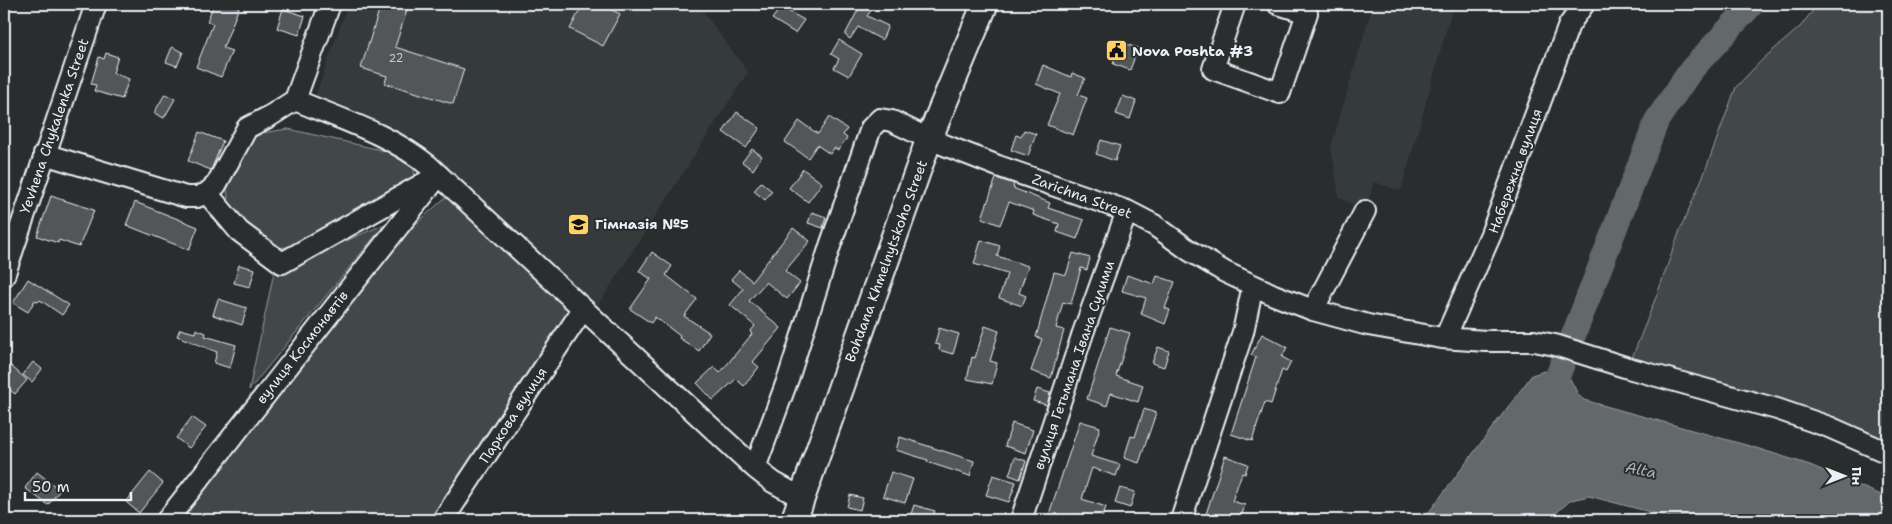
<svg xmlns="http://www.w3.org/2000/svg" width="1892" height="524" font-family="'Shantell Sans',sans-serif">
<rect width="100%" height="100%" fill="#2a2d2e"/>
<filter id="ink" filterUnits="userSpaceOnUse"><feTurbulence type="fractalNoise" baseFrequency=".02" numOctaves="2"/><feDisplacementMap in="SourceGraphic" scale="10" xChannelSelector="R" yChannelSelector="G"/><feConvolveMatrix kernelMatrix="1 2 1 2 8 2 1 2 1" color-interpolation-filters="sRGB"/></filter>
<g filter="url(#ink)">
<path fill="#363a3b" d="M348,4H697L748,72L597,307L419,141L315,97Z
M1373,4H1457L1451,13L1401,191L1374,182L1365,211L1339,197L1331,147Z"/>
<path fill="#424648" stroke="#959ca0" d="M1818,4H1888V453L1628,368L1658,292L1680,230L1704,174L1736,87L1763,59L1800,27Z
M288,129L412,157L415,177L397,193L290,247L273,248L230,212L227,190L239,162L255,134Z
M447,196L571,309L431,520H177L406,233Z
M385,224L249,390L274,272Z"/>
<path fill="#63686b" stroke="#989fa3" d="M1544,371L1569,377L1579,396L1584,400L1753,447L1810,465L1888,498V520H1681L1589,496L1571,500L1548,520H1423L1532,375Z"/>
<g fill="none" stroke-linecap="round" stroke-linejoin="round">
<path stroke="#63686b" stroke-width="25" d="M1553,405V388L1657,120L1691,70L1752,4"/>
</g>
<path fill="#535759" stroke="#e8f1f8" d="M214,4H230L239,7L223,48L232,51L221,77L196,67L213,24L207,21Z
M381,4H409L395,47L464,69L453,104L385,83L387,76L361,68Z
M583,4H600L620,14L603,46L570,29Z
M861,4H876L867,16L888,26L882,40L858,27L850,39L845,35Z
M781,7L804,20L795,33L772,19Z
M283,9L305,16L299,35L277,28Z
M839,40L862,54L849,76L834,68L839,59L831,54Z
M1121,43L1138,48L1130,70L1113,64Z
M172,47L183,52L177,66L166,62Z
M106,53L118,57L113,73L129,79L122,99L94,91L96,85L91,84L99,57L104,59Z
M1043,65L1071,77L1072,73L1085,78L1078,95L1087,98L1073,135L1047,125L1060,94L1036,84Z
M165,94L175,99L164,118L154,113Z
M1123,96L1136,101L1130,119L1116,114Z
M737,112L760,128L746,148L723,132Z
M829,117L847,129L843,135L847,138L838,150L834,148L830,154L817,145L808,158L785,142L799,121L818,134Z
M1024,130L1036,134L1028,156L1011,150L1016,135L1021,137Z
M199,132L223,141L211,170L188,161Z
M1101,140L1120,146L1115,161L1096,154Z
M752,149L762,156L753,170L742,162Z
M803,169L822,183L808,202L789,188Z
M996,178L1014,184L1013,188L1050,203L1048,208L1084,220L1077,239L1057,232L1059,224L1033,215L1034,211L1009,202L1000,225L982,218Z
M761,182L772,191L765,200L754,191Z
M51,196L94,210L79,247L59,240L58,243L37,236Z
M135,202L198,227L189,250L126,225Z
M812,212L826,217L823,228L808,223Z
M793,228L810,241L785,271L800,283L787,299L766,282L749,301L781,328L753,362L759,367L744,386L736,379L713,400L697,383L714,367L720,373L752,334L750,332L755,326L730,305L743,289L731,279L739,270L752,281Z
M981,240L1000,246L997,256L1028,266L1019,293L1026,296L1022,306L999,298L1007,274L974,264Z
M652,252L672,266L666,275L697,299L684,316L710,333L699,351L679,338L680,336L655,317L651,323L630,309L651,279L639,271Z
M1073,253L1090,258L1087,270L1081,268L1071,304L1063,302L1056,328L1064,330L1051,378L1031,371L1042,339L1036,337L1054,272L1066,275Z
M239,265L255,269L250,287L234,283Z
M1127,275L1154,284L1157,276L1175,282L1165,308L1170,310L1165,324L1141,314L1146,298L1122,291Z
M28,279L69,305L62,315L40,300L38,302L35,300L28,312L13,303Z
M218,299L247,308L242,325L213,315Z
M985,326L999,331L990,361L997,363L992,384L967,379L972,357L975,358Z
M1110,327L1130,333L1116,376L1143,385L1138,402L1111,393L1107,406L1087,399Z
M939,328L959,334L953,354L939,350L940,345L935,344Z
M180,329L195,333L196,329L206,333L205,336L236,345L230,368L214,363L217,352L177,336Z
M1262,334L1287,347L1282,357L1291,362L1286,372L1282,370L1271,404L1265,402L1252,441L1231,434L1256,357L1251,355Z
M1158,347L1169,351L1164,367L1152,363Z
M4,360L27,380L15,394L4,385Z
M33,362L42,369L32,382L23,375Z
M1037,389L1050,393L1047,405L1033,401Z
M1144,409L1156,413L1139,463L1124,458L1131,436L1135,437Z
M192,417L206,427L189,448L176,438Z
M1080,421L1100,427L1091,456L1120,465L1116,476L1092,468L1082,499L1106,507L1101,520H1095L1077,514L1075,520H1047Z
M1012,423L1033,430L1026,453L1005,446Z
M900,437L974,461L970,476L927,462L928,460L896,450Z
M1225,456L1248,464L1245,474L1242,473L1232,501L1245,505L1240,520H1204Z
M1015,457L1026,461L1020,479L1009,475Z
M37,472L60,490L48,505L25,488Z
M150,472L163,483L139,513L126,502Z
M891,472L913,479L905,503L883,496Z
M993,475L1016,482L1009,502L986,495Z
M1120,488L1135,492L1130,508L1115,503Z
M850,495L863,498L860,510L847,507Z
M914,505L935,511L932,520H909Z"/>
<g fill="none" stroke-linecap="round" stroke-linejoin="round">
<defs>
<path id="minor" d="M1235,4L1213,69L1280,93L1307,13L1278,4
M295,100L330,4
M44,154L186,197H197L207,193L216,185L247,128L270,116L295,100C340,119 392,135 429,166L755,468L773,482L802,498
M207,193L239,231L282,263L428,181
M4,276L96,4
M1313,310L1365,211
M1445,338L1491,234L1569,25L1584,4
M755,468L789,376L830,246L871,128L880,119L892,121L929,139L998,166L1127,211L1154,225L1190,251L1225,272L1274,295L1313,310L1368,325L1442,338L1486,341H1534L1555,345L1628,368L1777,409L1829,427L1888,453
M167,520L439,175
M443,520L583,309
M1021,520L1083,333L1127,211
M1181,520L1243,332L1253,285"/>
<path id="major" d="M794,520L929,139L985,4"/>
</defs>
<use href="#minor" stroke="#e8f1f8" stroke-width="24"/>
<use href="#major" stroke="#e8f1f8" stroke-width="29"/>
<use href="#minor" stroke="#2a2d2e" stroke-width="20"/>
<use href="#major" stroke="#2a2d2e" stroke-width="25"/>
</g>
</g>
<defs>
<symbol id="civic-square" viewBox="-11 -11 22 22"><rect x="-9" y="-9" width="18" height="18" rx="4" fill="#ffd166" stroke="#2a2d2e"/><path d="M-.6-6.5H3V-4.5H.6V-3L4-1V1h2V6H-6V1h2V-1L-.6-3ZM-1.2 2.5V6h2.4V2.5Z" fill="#111"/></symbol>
<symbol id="school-square" viewBox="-11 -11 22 22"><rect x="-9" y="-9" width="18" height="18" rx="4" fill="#ffd166" stroke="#2a2d2e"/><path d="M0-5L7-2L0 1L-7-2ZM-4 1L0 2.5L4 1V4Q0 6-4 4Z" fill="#111"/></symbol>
</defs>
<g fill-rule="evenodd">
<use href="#civic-square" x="1104" y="38" width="25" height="25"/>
<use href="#school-square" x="566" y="212" width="25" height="25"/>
</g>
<g text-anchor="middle" stroke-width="4" stroke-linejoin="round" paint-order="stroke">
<g font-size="11" fill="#c3cad0">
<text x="396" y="62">22</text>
</g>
<g font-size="14" font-weight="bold" fill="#e8f1f8" stroke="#2a2d2e" text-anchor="start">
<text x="1132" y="56">Nova Poshta #3</text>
<text x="595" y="229">Гімназія №5</text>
</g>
<g font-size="14" fill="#e8f1f8" stroke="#2a2d2e">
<text transform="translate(54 126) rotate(-71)" y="5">Yevhena Chykalenka Street</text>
<text transform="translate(1515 171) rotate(-70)" y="5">Набережна вулиця</text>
<text transform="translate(1082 196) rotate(20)" y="5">Zarichna Street</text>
<text transform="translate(886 261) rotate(-70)" y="5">Bohdana Khmelnytskoho Street</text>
<text transform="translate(302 347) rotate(-52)" y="5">вулиця Космонавтів</text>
<text transform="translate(1074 365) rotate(-71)" y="5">вулиця Гетьмана Івана Сулими</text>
<text transform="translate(513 415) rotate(-57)" y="5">Паркова вулиця</text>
</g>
<g font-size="15" font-style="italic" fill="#acb3b9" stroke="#2a2d2e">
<text transform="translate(1641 470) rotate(12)" y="5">Alta</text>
</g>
</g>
<rect width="1892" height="524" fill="none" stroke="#2a2d2e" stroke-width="20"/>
<rect x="10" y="10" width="1872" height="504" fill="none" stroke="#e8f1f8" stroke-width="2" filter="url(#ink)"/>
<g transform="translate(1844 476) rotate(90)" stroke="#2a2d2e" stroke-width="4" paint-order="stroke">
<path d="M0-4L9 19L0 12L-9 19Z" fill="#e8f1f8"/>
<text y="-8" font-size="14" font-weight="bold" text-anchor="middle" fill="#e8f1f8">Пн</text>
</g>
<path d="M25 492v8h106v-8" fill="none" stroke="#e8f1f8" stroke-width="2.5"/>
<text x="32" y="492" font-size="15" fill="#e8f1f8" stroke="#2a2d2e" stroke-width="4" paint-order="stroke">50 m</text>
</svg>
